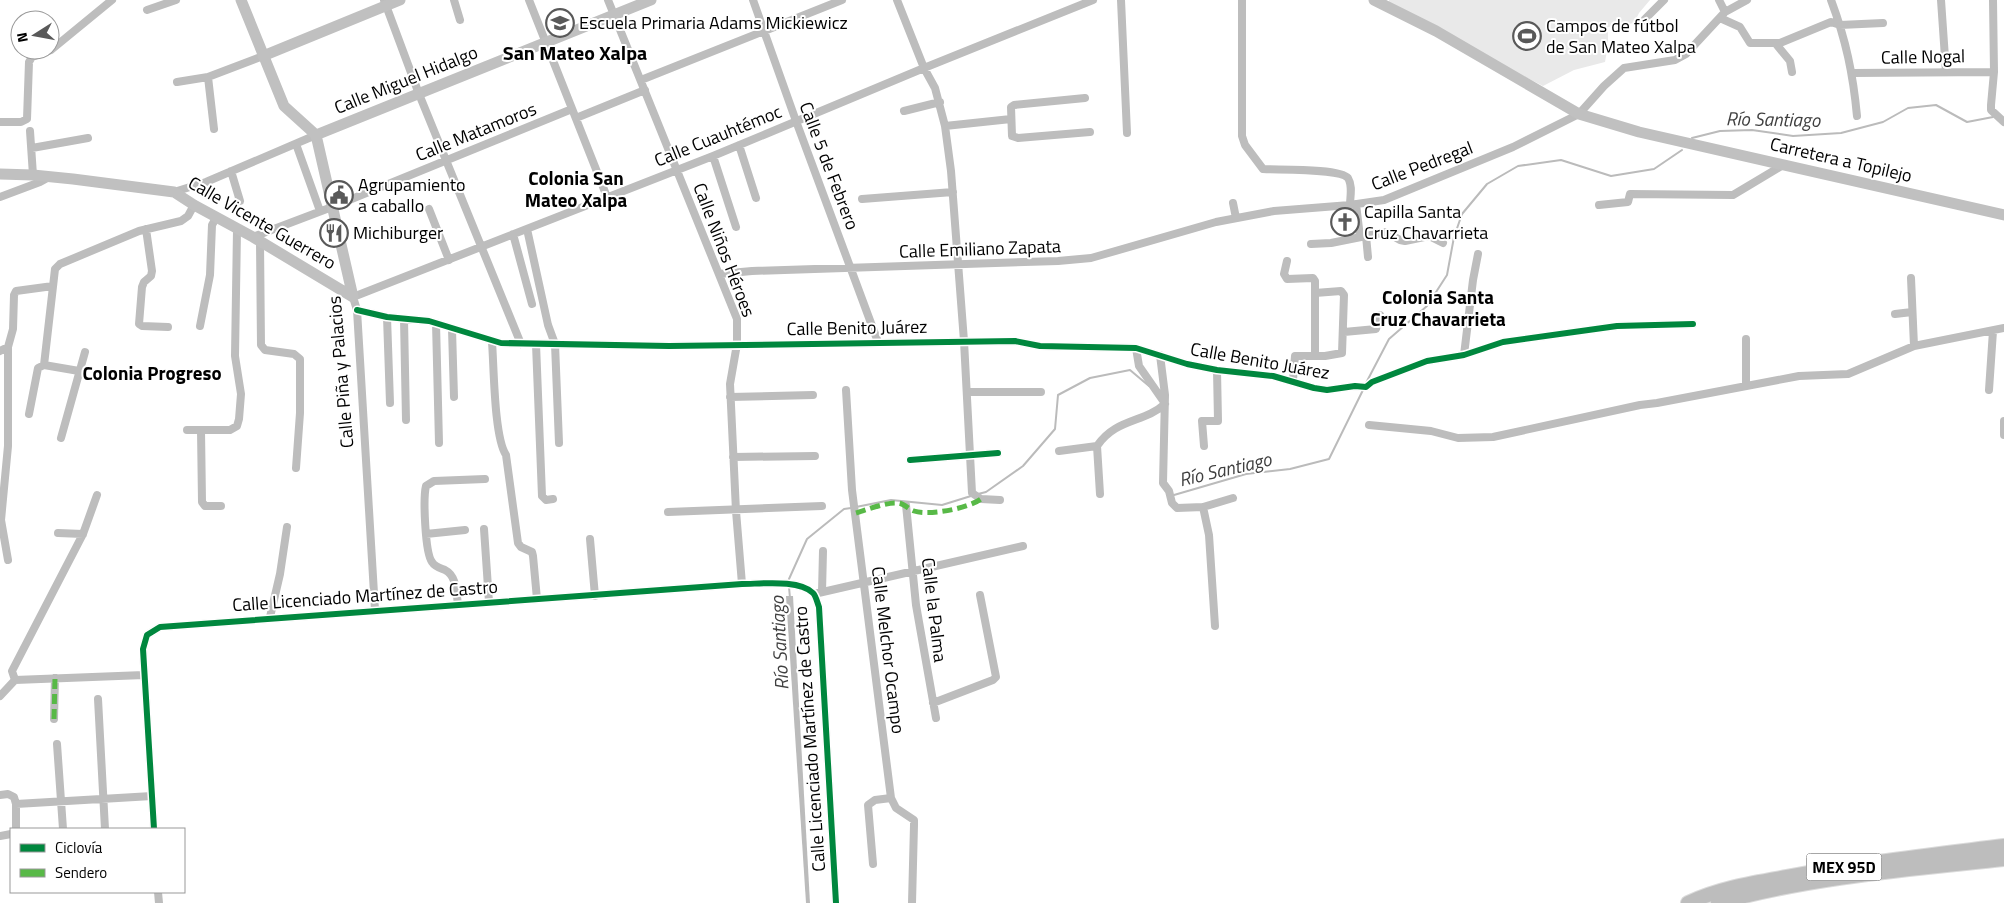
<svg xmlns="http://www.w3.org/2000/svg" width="2004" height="903" font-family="'Titillium Web',sans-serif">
<rect width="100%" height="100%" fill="#fff"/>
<path fill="#e9e9e9" d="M1389,0H1650L1639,13L1634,23L1608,27V45L1605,62L1574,70L1543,86L1389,7Z"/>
<path fill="#bbb" d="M786,596H793L810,903H806Z"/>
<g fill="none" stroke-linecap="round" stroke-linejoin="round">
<path stroke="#bbb" stroke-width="2" d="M1692,138L1720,131L1752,130L1793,136L1841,133L1883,122L1908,108L1936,105L1967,122L1993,117
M1366,383L1389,339L1427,306L1447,275L1454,237L1462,214L1487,184L1518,166L1561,160L1611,176L1654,169L1682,150
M978,494L986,492L1023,466L1055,429L1058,395L1090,378L1130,370L1149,386
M1174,495L1246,474L1290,469L1329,459L1363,390
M856,507L891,500L942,505L971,496
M789,583V579L807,539L844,509L851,508
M789,587L790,598"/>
<defs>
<path id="highway" d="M1688,903C1720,888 1753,883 1787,877C1859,863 1932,855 2004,846
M1718,903C1808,877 1911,869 2004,859"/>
</defs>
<use href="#highway" stroke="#dbdbdb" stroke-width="16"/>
<path stroke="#bdbdbd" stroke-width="8" d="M384,0L419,94L521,344
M454,0L460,20
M529,0L607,197
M608,0L737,319V344L730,384L736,511L742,584
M753,0L796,121L878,342
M897,0L924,68L935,88L945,126L951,171L964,341L972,493L981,499L1000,500
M1121,0L1127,133
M1242,0V136L1245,145L1263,169C1278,170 1340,168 1348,178C1353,186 1350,197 1350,205
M1719,0L1725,12
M1831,0C1846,40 1853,74 1857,116
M1941,0L1946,72
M1993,0L1994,72L1991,105V110L2004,122
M147,10L176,0
M1720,18L1740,27L1750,43H1780L1831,22L1840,25L1883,23
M1643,21L1664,0
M1776,44L1790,61L1792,72
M1853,73L1994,72
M208,77L214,129
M641,80L842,0
M177,82L208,77L263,56
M1085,98L1014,105L1011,107L1012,136L1018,138L1090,132
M904,111L940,102
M576,118L645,90
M0,122H21L27,119L29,62L32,57L51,50L112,0
M945,126L1011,119
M30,131L33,175
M296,144L320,211
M739,145L756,198
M32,148L88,138
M713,156L736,227
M231,171L240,201
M174,192L206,182L316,135
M0,197L40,182L49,177
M862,199L953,192
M1233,203L1236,218
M1356,204L1360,237
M1599,205L1628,202L1630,194L1733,195L1783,165
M429,209L449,260
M146,229L152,271L151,276L144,282L142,287L139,324L142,326L168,327
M527,229L548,325L555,344L559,443
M513,234L532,304
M1366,236L1368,257
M253,237L332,207L572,109
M260,242L261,345L265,350L294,354L300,359V413L296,468
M1311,244L1331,243L1386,232L1400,240L1405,241L1429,236L1443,243
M1287,261L1284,274L1287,279L1313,278L1315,281V355
M719,274L752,271L1058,261L1091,258L1216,222L1274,211L1350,205L1384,200L1513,147L1579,114L1604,86L1624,68L1675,60L1686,54L1725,12L1747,0
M1911,278L1914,346
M357,310L387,317L429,321L501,343L669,346L1015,341L1040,346L1136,348L1187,364L1217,370L1273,376L1314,388L1327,390L1355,386L1366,387L1372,382L1427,361L1464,355L1503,342L1617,326L1693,324
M1895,314L1912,312
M387,317L390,403
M404,319L406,420
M436,323L439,443
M200,326L210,275L212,225L216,218
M452,329L454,397
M1344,332L1376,329L1380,315
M492,342C494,367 494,437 506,455L518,543L521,547L532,552L533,556L537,599
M536,344L542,496L546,500L553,499
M1136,348L1139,366L1164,402
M0,351L8,347L13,329L14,295L16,291L53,286
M1160,355L1165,395L1163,483L1169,491L1172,503L1177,508L1203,507L1233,498
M1464,355L1473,280L1478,254
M44,365L79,371
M1293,380L1295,356H1325L1342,353L1344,295L1341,291L1315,293
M1746,385V339
M846,390L852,490L891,798L896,808L914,820V825L912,903
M1989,390L1993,331
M967,392H1041
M730,397L813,395
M29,414L38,368L44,365L55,269L60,264L139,231L181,221L188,216L194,205
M2004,421V435
M1369,425L1431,431L1458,438L1493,437L1640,405L1657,403L1799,376L1848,374L1914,346L2004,328
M187,430H230L237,426L239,419L241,394L235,356L237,230
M201,430L202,502L205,506H221
M61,438L85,352
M1097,446L1100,494
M1204,446L1202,421H1218L1217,370
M1059,451L1097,446C1116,418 1144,423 1165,404
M733,457L815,456
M910,460L998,453
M906,505L916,605L936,718
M1203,507L1209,535L1215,626
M668,512L822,506
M484,529L489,602
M58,533L83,534
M426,534L465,530
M590,539L595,596
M8,560L1,520L8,446V347
M822,592L823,551
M814,594L1023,546
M458,604C456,593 457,576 445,570C440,568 435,567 432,562C425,553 423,498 426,486L434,481L485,479
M375,610L357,310L353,297L713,156L924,68L1093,0
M270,617L280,574L287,527
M15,680L12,671L83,534L97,495
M15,680L144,675
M0,696L15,680
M98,699L105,829
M933,703L993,680L996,677L980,595
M54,719L55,678
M57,744L63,829
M0,795L8,794L14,797L16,804V829
M16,804L152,796
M154,829L143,649L147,635L160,627L742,584C761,584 799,579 813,593C816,596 817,602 819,607L836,903
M0,836L11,834
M873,864L868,805L875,800L891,798
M158,892L159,903"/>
<path stroke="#c0c0c0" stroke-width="11" d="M241,0L284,106L316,135
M1374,0L1436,31L1579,114L1639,132L2004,215
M263,56L400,0
M316,135L651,0
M316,135L353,297
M0,174L33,175L73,179L174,192L194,205L253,237L353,297"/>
<use href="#highway" stroke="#bdbdbd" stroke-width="14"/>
<path stroke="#58b947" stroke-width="5" stroke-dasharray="10 5" stroke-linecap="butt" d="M856,513C866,510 887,502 897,503C904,503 908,509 914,511C930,516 969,508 981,499
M54,719L55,678"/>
<defs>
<path id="cycleway" d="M357,310L387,317L429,321L501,343L669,346L1015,341L1040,346L1136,348L1187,364L1217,370L1273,376L1314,388L1327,390L1355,386L1366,387L1372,382L1427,361L1464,355L1503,342L1617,326L1693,324
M910,460L998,453
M154,829L143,649L147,635L160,627L742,584C761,584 799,579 813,593C816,596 817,602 819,607L836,903"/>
</defs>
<use href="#cycleway" stroke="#fff" stroke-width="9"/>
<use href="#cycleway" stroke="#00873e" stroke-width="6"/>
</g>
<defs>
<symbol id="school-ring" viewBox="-11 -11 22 22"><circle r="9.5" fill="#fff" stroke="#595959" stroke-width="1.5"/><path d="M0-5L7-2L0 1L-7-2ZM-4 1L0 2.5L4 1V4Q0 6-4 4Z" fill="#595959"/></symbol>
<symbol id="stadium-ring" viewBox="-11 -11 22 22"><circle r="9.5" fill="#fff" stroke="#595959" stroke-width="1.5"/><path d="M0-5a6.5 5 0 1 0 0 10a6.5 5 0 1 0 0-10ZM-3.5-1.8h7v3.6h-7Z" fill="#595959"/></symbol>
<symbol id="civic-ring" viewBox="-11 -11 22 22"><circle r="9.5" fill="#fff" stroke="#595959" stroke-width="1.5"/><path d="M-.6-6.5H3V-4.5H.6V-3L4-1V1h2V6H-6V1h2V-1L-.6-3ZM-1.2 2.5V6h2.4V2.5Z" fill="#595959"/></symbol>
<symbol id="church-ring" viewBox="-11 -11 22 22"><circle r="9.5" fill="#fff" stroke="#595959" stroke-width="1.5"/><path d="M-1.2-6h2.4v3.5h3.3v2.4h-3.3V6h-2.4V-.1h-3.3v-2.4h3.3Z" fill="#595959"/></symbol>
<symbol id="restaurant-ring" viewBox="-11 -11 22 22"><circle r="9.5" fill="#fff" stroke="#595959" stroke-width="1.5"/><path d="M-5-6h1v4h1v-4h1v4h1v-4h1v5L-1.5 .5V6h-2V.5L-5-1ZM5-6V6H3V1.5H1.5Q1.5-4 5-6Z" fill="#595959"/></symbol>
</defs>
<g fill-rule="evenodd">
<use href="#school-ring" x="544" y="7" width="32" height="32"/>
<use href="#stadium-ring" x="1511" y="20" width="32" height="32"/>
<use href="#civic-ring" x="323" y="179" width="32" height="32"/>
<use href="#church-ring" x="1329" y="206" width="32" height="32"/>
<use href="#restaurant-ring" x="318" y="217" width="32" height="32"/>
</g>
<g text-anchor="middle" stroke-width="4" stroke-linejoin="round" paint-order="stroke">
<rect fill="#fff" stroke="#4c4c4c" stroke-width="1" x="1806.5" y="853.5" width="75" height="27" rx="4"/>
<g font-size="16" font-weight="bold" fill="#000">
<text x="1844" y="873">MEX 95D</text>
</g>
<g font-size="18" fill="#000" stroke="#fff" text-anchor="start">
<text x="579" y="29">Escuela Primaria Adams Mickiewicz</text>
<text x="1546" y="32">Campos de fútbol<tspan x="1546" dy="21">de San Mateo Xalpa</tspan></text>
<text x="358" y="191">Agrupamiento<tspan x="358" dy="21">a caballo</tspan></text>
<text x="1364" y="218">Capilla Santa<tspan x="1364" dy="21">Cruz Chavarrieta</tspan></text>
<text x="353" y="239">Michiburger</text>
</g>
<g font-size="18" fill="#000" stroke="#fff">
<text transform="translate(1923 57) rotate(-1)" y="6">Calle Nogal</text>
<text transform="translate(406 80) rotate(-22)" y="6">Calle Miguel Hidalgo</text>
<text transform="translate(476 132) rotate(-22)" y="6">Calle Matamoros</text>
<text transform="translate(718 136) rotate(-22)" y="6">Calle Cuauhtémoc</text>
<text transform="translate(1841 160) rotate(13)" y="6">Carretera a Topilejo</text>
<text transform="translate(829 166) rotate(69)" y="6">Calle 5 de Febrero</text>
<text transform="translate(1422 166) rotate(-21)" y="6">Calle Pedregal</text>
<text transform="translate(262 223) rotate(30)" y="6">Calle Vicente Guerrero</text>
<text transform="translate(980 249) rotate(-2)" y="6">Calle Emiliano Zapata</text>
<text transform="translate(724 250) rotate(69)" y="6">Calle Niños Héroes</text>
<text transform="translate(857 328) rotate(-1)" y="6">Calle Benito Juárez</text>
<text transform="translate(1260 361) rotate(10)" y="6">Calle Benito Juárez</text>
<text transform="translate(341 372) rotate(-95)" y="6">Calle Piña y Palacios</text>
<text transform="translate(365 596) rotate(-4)" y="6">Calle Licenciado Martínez de Castro</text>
<text transform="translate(934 610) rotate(83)" y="6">Calle la Palma</text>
<text transform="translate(888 650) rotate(83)" y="6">Calle Melchor Ocampo</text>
<text transform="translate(810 739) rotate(-94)" y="6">Calle Licenciado Martínez de Castro</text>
</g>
<g font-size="19" font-style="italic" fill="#3f3f3f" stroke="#fff">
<text transform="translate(1773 119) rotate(1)" y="7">Río Santiago</text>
<text transform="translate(1225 469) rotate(-13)" y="7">Río Santiago</text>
<text transform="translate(779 643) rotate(-93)" y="7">Río Santiago</text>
</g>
<g font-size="19" font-weight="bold" fill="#000" stroke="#fff">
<text x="576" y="185">Colonia San<tspan x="576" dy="22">Mateo Xalpa</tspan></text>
<text x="1438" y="304">Colonia Santa<tspan x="1438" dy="22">Cruz Chavarrieta</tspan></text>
<text x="152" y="380">Colonia Progreso</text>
</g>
<g font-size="20" font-weight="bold" fill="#000" stroke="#fff">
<text x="575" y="60">San Mateo Xalpa</text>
</g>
</g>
<rect x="10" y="828" width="175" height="65" fill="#ffffff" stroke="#999999"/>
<rect x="20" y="844" width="25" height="8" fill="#00873e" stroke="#999999"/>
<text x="55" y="853" font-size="15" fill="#000000">Ciclovía</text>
<rect x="20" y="869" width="25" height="8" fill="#58b947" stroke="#999999"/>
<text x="55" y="878" font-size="15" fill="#000000">Sendero</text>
<g transform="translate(35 35) rotate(259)"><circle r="24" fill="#ffffff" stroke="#999999"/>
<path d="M0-4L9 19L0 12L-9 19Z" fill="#595959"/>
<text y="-8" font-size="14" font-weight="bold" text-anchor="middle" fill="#000000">N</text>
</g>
</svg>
